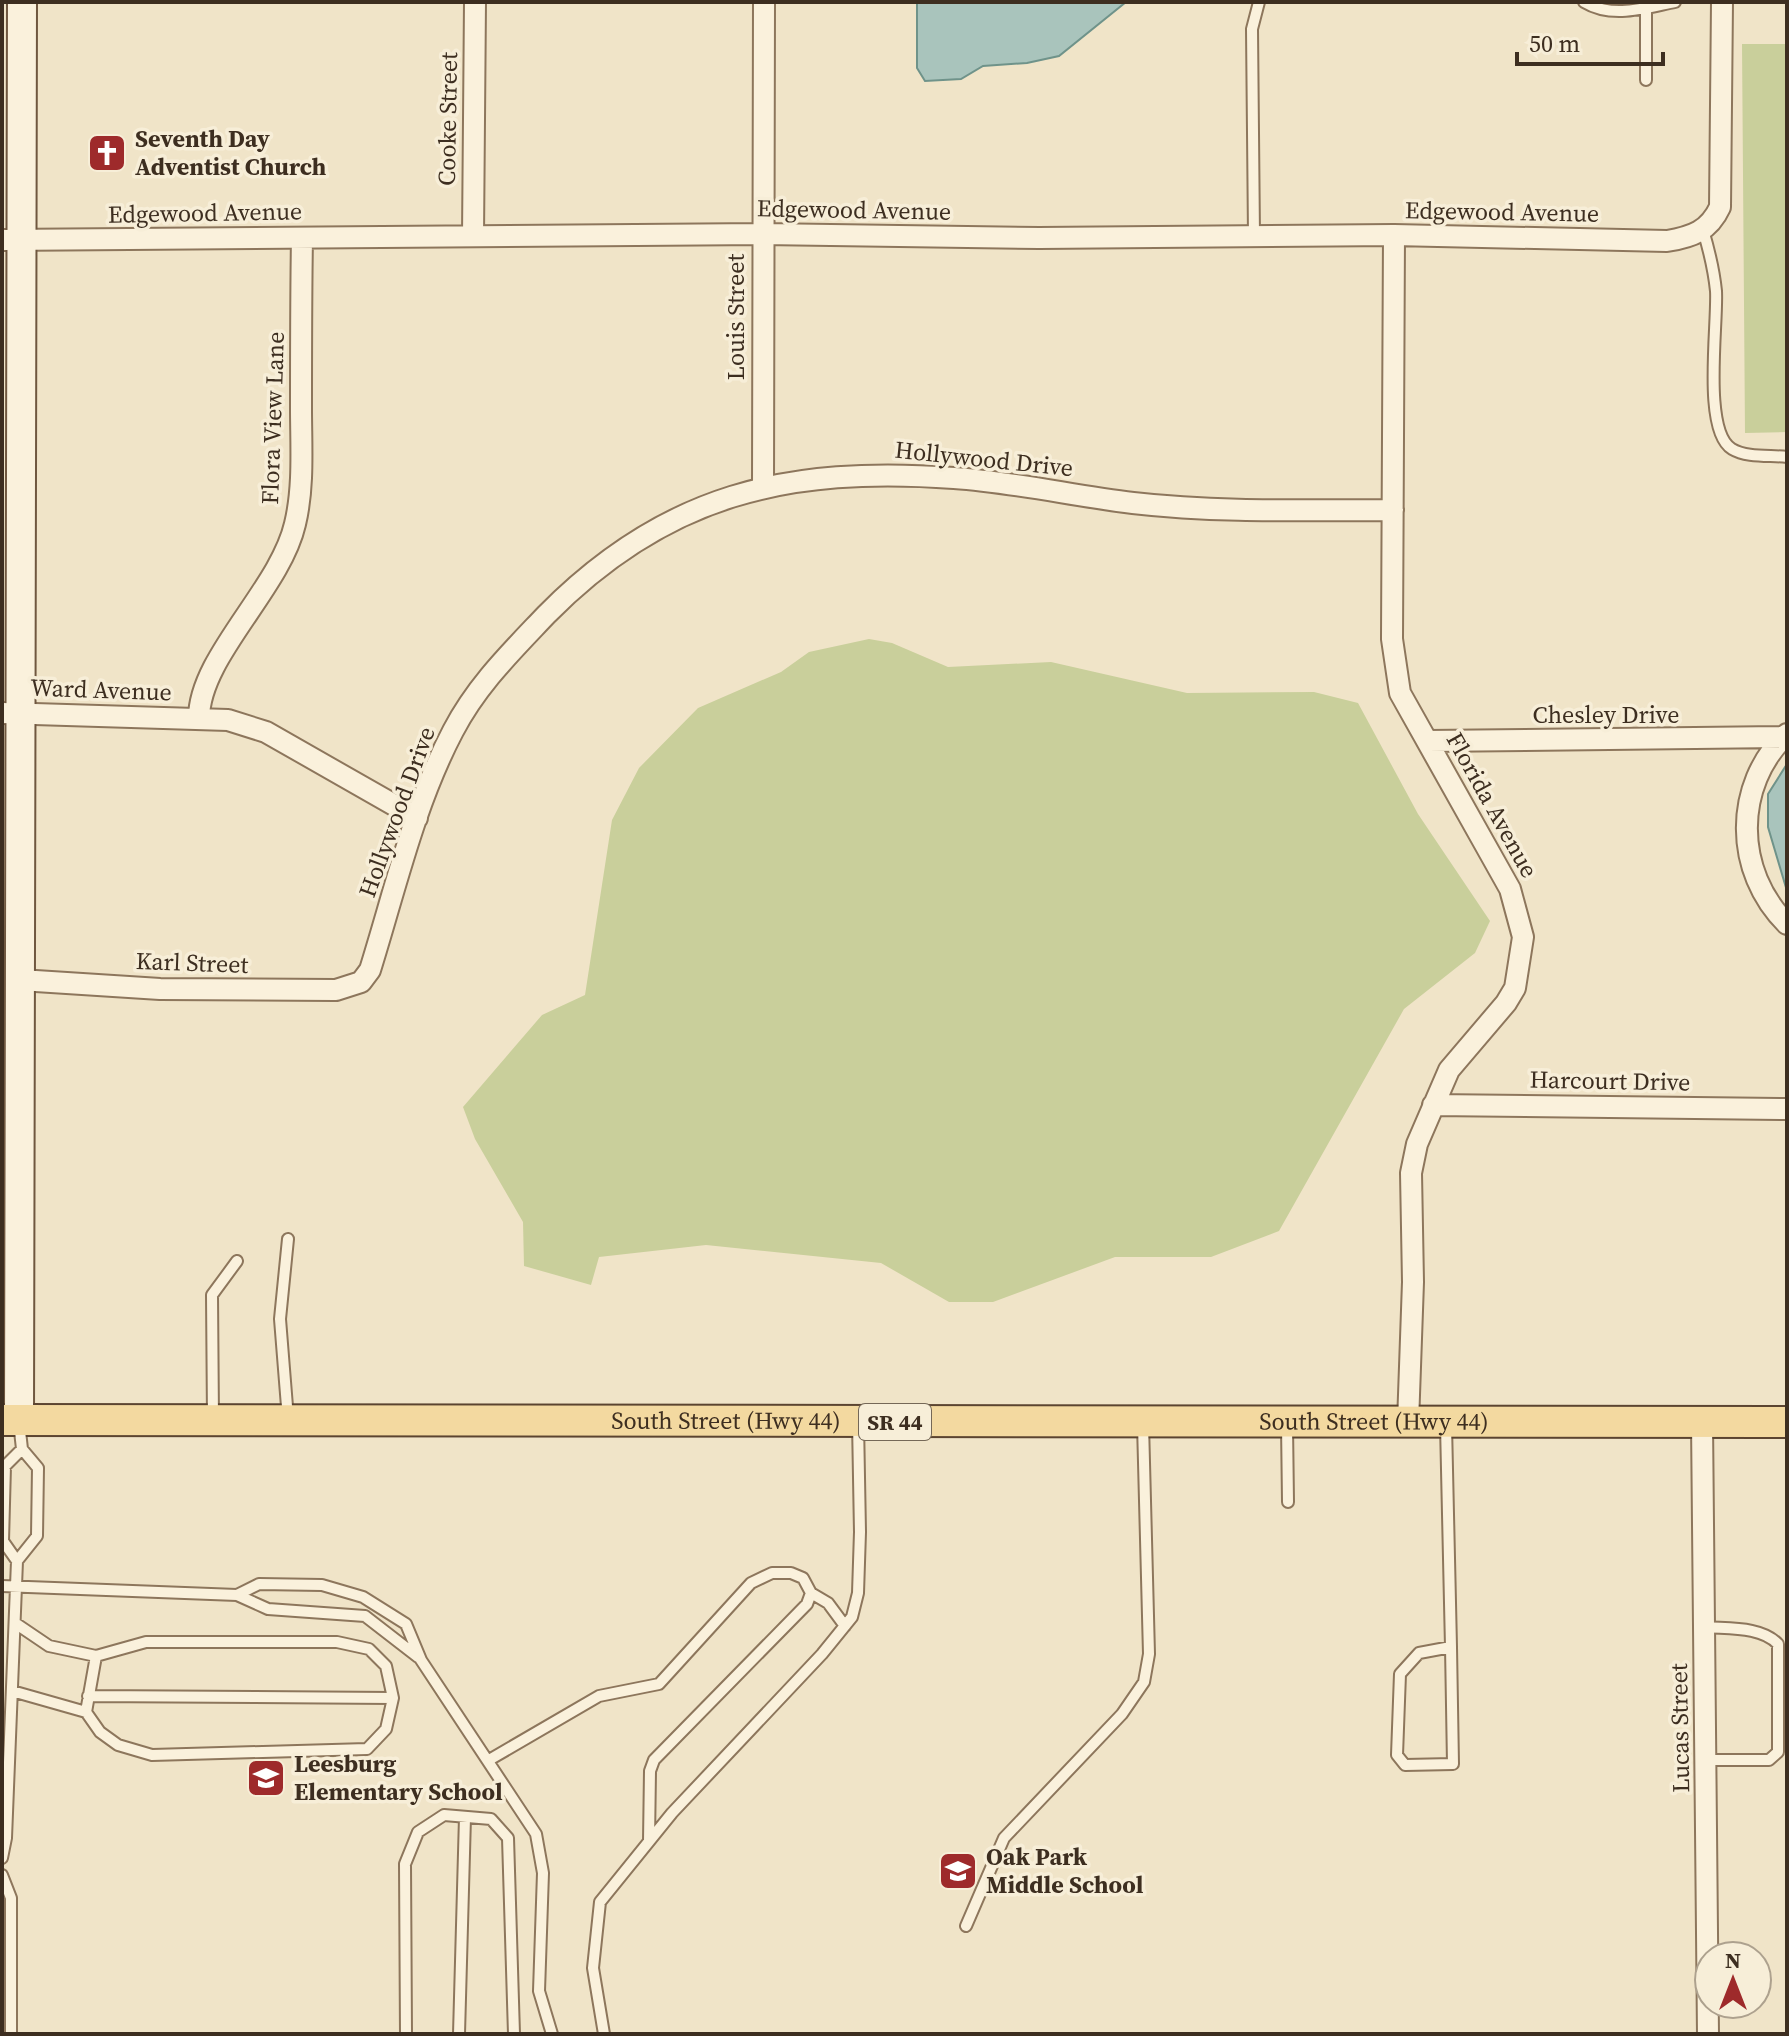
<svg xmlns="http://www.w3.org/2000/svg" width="1789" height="2036" font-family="'Source Serif 4',serif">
<rect width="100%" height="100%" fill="#f0e4c8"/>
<path fill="#c9cf9b" d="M1742,44H1787V432L1745,433Z
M869,639L892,643L948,667L1051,662L1187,693L1314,692L1358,703L1418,814L1490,921L1475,953L1404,1009L1279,1231L1211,1257H1115L993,1302H949L881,1263L706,1245L599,1257L591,1285L524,1266L523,1222L475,1139L463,1107L542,1015L585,995L612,820L639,768L698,708L781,672L809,652Z"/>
<path fill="#a9c4bc" stroke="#6f938a" stroke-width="2" d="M917,2H1126L1059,56L1027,63L983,66L961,79L925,81L917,68Z
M1787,764V891L1768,827V794Z"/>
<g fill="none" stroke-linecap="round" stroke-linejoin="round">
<defs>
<path id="lane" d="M1584,2C1612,19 1645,8 1675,2
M1646,10V80
M1703,230C1709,250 1714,271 1716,291C1718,324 1702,431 1732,449C1747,458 1770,455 1787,457
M1254,236L1252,29L1259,2
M213,1419L212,1295L237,1261
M288,1419L280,1319L288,1239
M1287,1425L1288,1502
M1446,1425L1451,1647L1419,1653L1400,1674L1397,1755L1405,1765L1453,1764L1451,1647
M17,1561L37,1536L38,1468L22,1449L19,1422
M2,1586L237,1595L268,1609L365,1616L418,1657
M811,1593L828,1603L845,1626
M237,1595L259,1584L322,1585L363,1597L406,1624L421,1660L536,1834L543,1873L539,1991L552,2034
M1705,1627C1728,1629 1761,1626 1778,1644V1752L1769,1760H1706
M12,1691L86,1712L100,1732L118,1745L152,1755L367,1749L386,1729L393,1698L386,1666L369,1649L337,1642H146L96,1656L49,1646L15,1623
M88,1696L393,1698
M86,1712L96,1656
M489,1760L599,1696L659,1684L751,1583L772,1573H791L803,1578L811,1593L807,1604L654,1760L650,1771L649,1841
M2,1858L6,1838L17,1561L3,1541L5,1466L22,1449
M2,1875L11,1898V2034
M966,1926L1004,1838L1122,1714L1144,1682L1149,1654L1143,1424
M406,2034L405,1864L418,1832L444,1815L491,1819L508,1838L514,2034
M459,2034L465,1817
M604,2034L593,1968L600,1902L672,1813L822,1654L852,1617L858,1593L860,1532L858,1422"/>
<path id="street" d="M1394,235L1392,639L1400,693L1510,889L1523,937L1515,988L1506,1003L1449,1070L1417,1144L1411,1173L1413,1282L1408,1423
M473,236L475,2
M2,240L763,234L1039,238L1394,235L1667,241C1692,237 1709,231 1720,207L1722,2
M763,488L764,2
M2,713L228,720L266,732L417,818
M199,718C199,657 280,589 295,524C304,487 301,446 301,408C301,352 301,295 302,238
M1787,734C1733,785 1734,872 1787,924
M1428,741L1784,737
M20,980L160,989L336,990L361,982L370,970C395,890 414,805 453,731C477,685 511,652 546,615C665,494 788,466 954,478C1014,482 1074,496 1133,503C1219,513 1307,510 1393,510
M1433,1105L1787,1109
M1702,1422L1708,2034"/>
<path id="secondary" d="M19,1420L22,2"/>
<g id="primary">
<path id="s1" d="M2,1420L1787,1422"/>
</g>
</defs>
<use href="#lane" stroke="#8d765c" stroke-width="14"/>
<use href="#street" stroke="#8d765c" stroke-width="24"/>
<use href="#secondary" stroke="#6f573f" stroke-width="32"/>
<use href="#primary" stroke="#5b4430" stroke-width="34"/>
<use href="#lane" stroke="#faf1dc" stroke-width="10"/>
<use href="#street" stroke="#faf1dc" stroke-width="20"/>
<use href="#secondary" stroke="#faf1dc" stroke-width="28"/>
<use href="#primary" stroke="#f3d9a0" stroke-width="30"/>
</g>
<defs>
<symbol id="church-square" viewBox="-11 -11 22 22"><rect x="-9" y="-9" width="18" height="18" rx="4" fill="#9e2a2b" stroke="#f7eed8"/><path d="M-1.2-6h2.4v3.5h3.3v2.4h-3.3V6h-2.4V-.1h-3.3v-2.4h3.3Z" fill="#fff"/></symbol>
<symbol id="school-square" viewBox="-11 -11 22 22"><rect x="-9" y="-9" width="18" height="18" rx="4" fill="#9e2a2b" stroke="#f7eed8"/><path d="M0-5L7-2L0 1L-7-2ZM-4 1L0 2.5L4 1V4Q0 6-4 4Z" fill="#fff"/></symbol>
</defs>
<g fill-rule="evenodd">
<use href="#church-square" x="85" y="131" width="44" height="44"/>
<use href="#school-square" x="244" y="1756" width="44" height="44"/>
<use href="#school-square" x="936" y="1849" width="44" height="44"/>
</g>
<g text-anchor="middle" stroke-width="7" stroke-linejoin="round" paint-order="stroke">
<rect fill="#f7eed8" stroke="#756857" stroke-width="2" x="859" y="1404" width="72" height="36" rx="6"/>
<g font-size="22" font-weight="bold" fill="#3d2e20">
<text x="895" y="1430">SR 44</text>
</g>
<g font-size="24" fill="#3d2e20" stroke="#f7eed8">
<text transform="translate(448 119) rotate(-89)" y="8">Cooke Street</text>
<text transform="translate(854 210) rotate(1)" y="8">Edgewood Avenue</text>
<text transform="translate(1502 212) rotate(1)" y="8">Edgewood Avenue</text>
<text transform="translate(205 213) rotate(-1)" y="8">Edgewood Avenue</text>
<text transform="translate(736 317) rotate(-90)" y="8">Louis Street</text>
<text transform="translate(273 418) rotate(-88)" y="8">Flora View Lane</text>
<text transform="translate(984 459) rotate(6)" y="8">Hollywood Drive</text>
<text transform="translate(101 690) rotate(2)" y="8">Ward Avenue</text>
<text x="1606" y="723">Chesley Drive</text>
<text transform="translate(1492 805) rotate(61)" y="8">Florida Avenue</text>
<text transform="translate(397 812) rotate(-70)" y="8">Hollywood Drive</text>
<text transform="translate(192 963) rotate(2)" y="8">Karl Street</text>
<text transform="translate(1610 1081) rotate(1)" y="8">Harcourt Drive</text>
<text dy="8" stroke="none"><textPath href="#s1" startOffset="724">South Street (Hwy 44)</textPath></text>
<text dy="8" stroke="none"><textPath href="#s1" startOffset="1372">South Street (Hwy 44)</textPath></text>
<text transform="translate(1680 1728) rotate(-91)" y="8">Lucas Street</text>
</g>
<g font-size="24" font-weight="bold" fill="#3d2e20" stroke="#f7eed8" text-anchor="start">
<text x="135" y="147">Seventh Day<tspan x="135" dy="28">Adventist Church</tspan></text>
<text x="294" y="1772">Leesburg<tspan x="294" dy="28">Elementary School</tspan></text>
<text x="986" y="1865">Oak Park<tspan x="986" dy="28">Middle School</tspan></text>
</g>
</g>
<rect width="1789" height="2036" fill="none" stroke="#3d2e20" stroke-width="8"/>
<g transform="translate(1733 1980)"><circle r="38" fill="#f7eed8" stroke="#ada18e" stroke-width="2"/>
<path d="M0-6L14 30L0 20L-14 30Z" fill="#9e2a2b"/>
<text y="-12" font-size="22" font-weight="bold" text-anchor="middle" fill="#3d2e20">N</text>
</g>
<path d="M1517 52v12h146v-12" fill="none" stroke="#3d2e20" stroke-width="4"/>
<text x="1529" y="52" font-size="24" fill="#3d2e20" stroke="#f7eed8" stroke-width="6" paint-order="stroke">50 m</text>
</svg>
